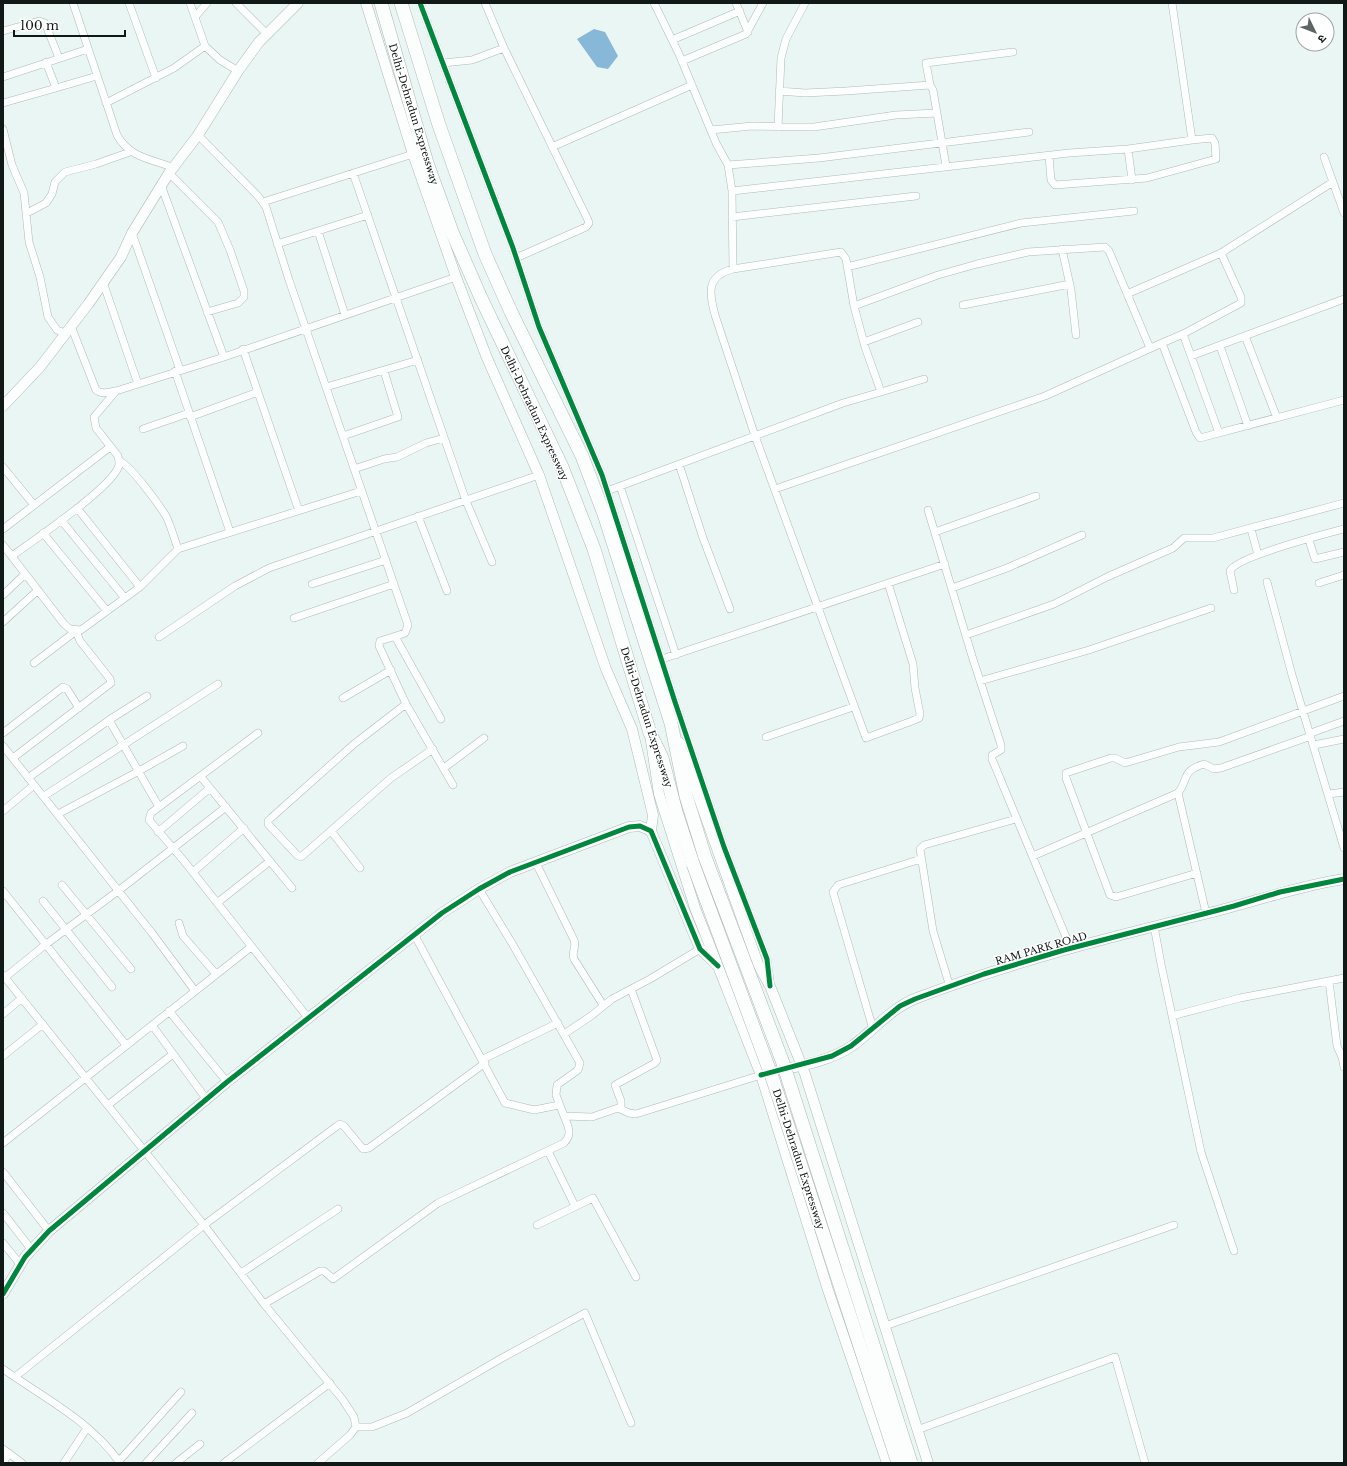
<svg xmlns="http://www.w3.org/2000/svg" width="1347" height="1466" font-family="'Libre Baskerville','Noto Sans Devanagari',serif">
<rect width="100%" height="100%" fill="#eaf6f3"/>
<path fill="#87b8d8" d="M594,29L605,32L618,56L608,69L597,67L577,39Z"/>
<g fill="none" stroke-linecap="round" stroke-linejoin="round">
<defs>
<path id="street" d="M73,3L117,135C129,157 150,159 172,167
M129,3L156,78
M190,3L205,46L220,60L238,71
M236,3L267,34
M420,3L513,248L539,327L602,475L675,702L724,847L767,959L770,981
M485,3L504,48
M654,3L679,54L716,143L728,165L732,191L1069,153L1128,149L1192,140L1172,3
M736,3L748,32
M195,17L207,3
M3,31L39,21L45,23L59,58
M672,40L740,11
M682,61L746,34L763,3
M46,62L56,88L97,76
M443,63L472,60L504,48L588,220L589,223L586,227L516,258
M3,77L88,49
M930,85L926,63L1013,52
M779,91L805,93L846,91L930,85L933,90L946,166
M3,103L56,88
M106,103L174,68L205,46
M778,127L781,58L786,39L805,3
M3,129L12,165L24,193L29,242L40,277L48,317L57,330L65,333
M711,130L752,126L814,127L896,115L937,113
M198,135L258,196L266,207L289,280L408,625L405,633L396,636L397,640L441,719
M552,147L692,85
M1128,149L1132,180
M1049,156L1051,180L1055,185L1147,178L1216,159L1215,143L1212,138L1192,140
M1324,157L1344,213
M728,165L819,158L1029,132
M169,173L218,222L230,250L244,291V297L238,303L207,312
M353,173L466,501L492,562
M161,185L224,357
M732,191L733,269
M263,202L413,154
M27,213L46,203L52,194L55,182L65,172L96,164L130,152
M732,217L916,196
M318,231L345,315
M132,233L180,370
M277,244L368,215
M1062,249L1071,290L1076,335
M847,267L1021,223L1134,211
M103,282L138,384
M1127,294L1221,253L1333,182
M963,305L1070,284
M854,306L846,259L841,252L733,269C706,276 709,293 715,315L755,436L866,738L912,721L919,718L920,714L915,688L913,664L888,583
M71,326L96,390C102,395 109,392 116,391L224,357L456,277
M1183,334L1241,303V297L1221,253
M1245,336L1277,418
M864,342L918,322
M1162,343L1183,334L1219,433
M1220,346L1248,426
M243,349L299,511
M1191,356L1344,299
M175,371L230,532
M326,387L418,360
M881,392L924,379
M190,417L258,392
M143,429L189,413
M343,436L398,417L384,371
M119,461C130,464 159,505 166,516C171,526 174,538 178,549
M679,464L703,538L730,609
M3,467L34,505
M354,469L384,459L397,457L426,443L444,438
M620,486L676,655
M775,489L1045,396L1162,343L1196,432L1200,438L1344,400
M607,491L843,403L881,392L865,347L854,306L938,275L977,264L1028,252L1105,247L1109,251L1150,348
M77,508L140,587
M928,510L972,656L1001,745V750L992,755V759L1071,949
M418,516L447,591
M61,520L124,597
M3,529L110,447
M1251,529L1258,555
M935,532L1036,496
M43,533L107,611
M1309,540L1315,559L1344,552
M3,545L64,624L70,629L81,630L140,587L178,549L361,491
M12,556C34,540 108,490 118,468C120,464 119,461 118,456L96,428L94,417L116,391
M1267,582L1292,675L1344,848
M1319,583L1344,575
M312,584L386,560
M952,588L1007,568L1082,535
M1234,590L1230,571C1236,557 1325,534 1344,529
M3,595L25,574
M294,618L394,584
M3,622L38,590
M966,635L1054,604L1107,577L1173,548L1184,538H1213L1344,503
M396,636L380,641L379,646L406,704L453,785
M159,637L235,586L269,568L539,475
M662,659L945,564
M980,681L1089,650L1211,608
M343,698L391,670
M406,704L354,744L271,818L268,821V824L297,855L301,857L391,778L433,749
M109,720L147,696
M3,733L63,687L67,689L79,708
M258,733L151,813L149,820L184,861L309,1019
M1311,733L1344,721
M766,737L853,707
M1314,745L1344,739
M3,746L152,933L195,991
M13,758L111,683L110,679L80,641L76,631L34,663
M444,768L484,738
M201,777L292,888
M28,778L109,720L159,807
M1178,793L1206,913
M1329,794L1344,792
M44,796L218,684
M3,811L34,785
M58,814L139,771L183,746
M331,831L360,868
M158,832L210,788
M1033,856L1178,793C1190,778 1180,772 1204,764L1214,769L1221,768L1311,736
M536,863L574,940C577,947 571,952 574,959L603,1005
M193,872L244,828
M1197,873L1116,897L1110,895L1066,778V773L1111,758H1115L1125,763L1179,747L1219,742L1344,696
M62,885L131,969
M479,889L513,945L580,1063L578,1070L557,1085L556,1095L564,1116
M3,891L126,1045
M43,901L112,987
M217,903L270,861
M179,923L183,936L216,974
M1154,926L1161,964L1201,1152L1234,1251
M414,934L505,1103L534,1110L559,1105
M3,975L204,1225L264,1304L343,1400L354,1417L356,1427L350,1435L318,1463
M3,979L45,945L118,891L226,807
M1329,981L1337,1046L1342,1057L1344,1067
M950,987L933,931L920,849L924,845L1016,819
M169,1011L227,1082
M3,1014L22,998
M1172,1016L1240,998L1344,978
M152,1025L207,1100
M873,1029L833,892L838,885L921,859
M564,1034L591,1016L612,999L650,979L700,949
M3,1056L43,1024
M483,1059L558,1023
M108,1105L173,1054
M621,1108V1101L615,1085L655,1063L657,1060L631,989
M3,1143L251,947
M548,1151L575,1206
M3,1172L49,1231
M3,1213L31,1249
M537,1225L593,1198L636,1277
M3,1243L20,1264
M241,1273L338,1209
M264,1304L320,1271H324L333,1279L438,1203L564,1143C573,1134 568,1126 564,1116L592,1117L618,1108L629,1113L636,1114L761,1075
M885,1326L1174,1225
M3,1369C43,1397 92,1422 120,1463
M15,1377L204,1225L337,1126L340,1124L344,1126L363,1149L369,1148L485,1063
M356,1427H372L407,1413L502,1358L585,1313L631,1423
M917,1430L1115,1357L1145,1463
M3,1449L22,1463
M119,1461L181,1392
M3,1463L9,1453
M64,1463L87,1428
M146,1463L192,1413
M176,1463L200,1444
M224,1463L330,1383"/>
<path id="secondary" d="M366,3L413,154L456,277L487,358L539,475L606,669L632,729L653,815L651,831
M3,406L40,367L89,303L121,257L132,233L169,173L198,135L238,71L259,42L298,3
M651,741L659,794L695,908L761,1075L828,1290L887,1463
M679,742L758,964L770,986L805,1074L928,1463
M763,1074C792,1067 827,1063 852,1046C874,1030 891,1008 917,998C1012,962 1110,937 1209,913C1254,902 1297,886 1344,879
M3,1294L25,1257L49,1231L227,1082L442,913L479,889L510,872L629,827L640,826L651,831L700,949L718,966"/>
<path id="highway" d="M381,3L427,163L452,232L481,298L562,467L594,549L650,733L662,758L676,812L693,864
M401,3L439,125L485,254L511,312L582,456L604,514L671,723L686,796L705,857"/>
</defs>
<use href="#street" stroke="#b0bab7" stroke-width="8"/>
<use href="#secondary" stroke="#b0bab7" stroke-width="11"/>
<use href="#highway" stroke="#b0bab7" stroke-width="14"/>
<use href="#street" stroke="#fcfefd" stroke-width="7"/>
<use href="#secondary" stroke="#fcfefd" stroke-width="10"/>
<use href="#highway" stroke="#fcfefd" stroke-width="13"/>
<defs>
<path id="highway-bridge" d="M705,857L783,1063L911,1463
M693,864L773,1080L898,1463"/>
</defs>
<use href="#highway-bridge" stroke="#b0bab7" stroke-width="14" stroke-linecap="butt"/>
<use href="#highway-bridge" stroke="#fcfefd" stroke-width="13"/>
<defs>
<path id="cycleway" d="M420,3L513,248L539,327L602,475L675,702L724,847L767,959L770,986
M761,1075L832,1056L851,1046L900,1006L915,999L984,974L1064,950L1234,906L1280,892L1344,879
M3,1294L25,1257L49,1231L227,1082L442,913L479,889L510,872L629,827L640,826L651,831L700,949L718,966"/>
</defs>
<use href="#cycleway" stroke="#fff" stroke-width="8"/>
<use href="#cycleway" stroke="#00873e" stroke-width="5"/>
</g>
<g text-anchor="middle" stroke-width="3" stroke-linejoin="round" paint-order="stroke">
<g font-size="10" fill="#111917" stroke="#fff">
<text transform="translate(414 114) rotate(73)" y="4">Delhi-Dehradun Expressway</text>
<text transform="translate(535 413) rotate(65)" y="4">Delhi-Dehradun Expressway</text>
<text transform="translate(647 717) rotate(72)" y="4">Delhi-Dehradun Expressway</text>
<text transform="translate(1041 948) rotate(-16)" y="4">RAM PARK ROAD</text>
<text transform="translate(799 1159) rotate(72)" y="4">Delhi-Dehradun Expressway</text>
</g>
</g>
<rect width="1347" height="1466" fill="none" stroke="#111917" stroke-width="8"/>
<g transform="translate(1315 32) rotate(133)"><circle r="19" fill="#ffffff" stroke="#a0a3a2"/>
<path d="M0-3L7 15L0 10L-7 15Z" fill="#5d6664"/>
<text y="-6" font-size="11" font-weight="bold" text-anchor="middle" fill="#111917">उ</text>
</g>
<path d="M14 30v6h111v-6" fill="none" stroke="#111917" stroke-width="2"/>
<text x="20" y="30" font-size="12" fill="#111917" stroke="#ffffff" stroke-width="3" paint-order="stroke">100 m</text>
</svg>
